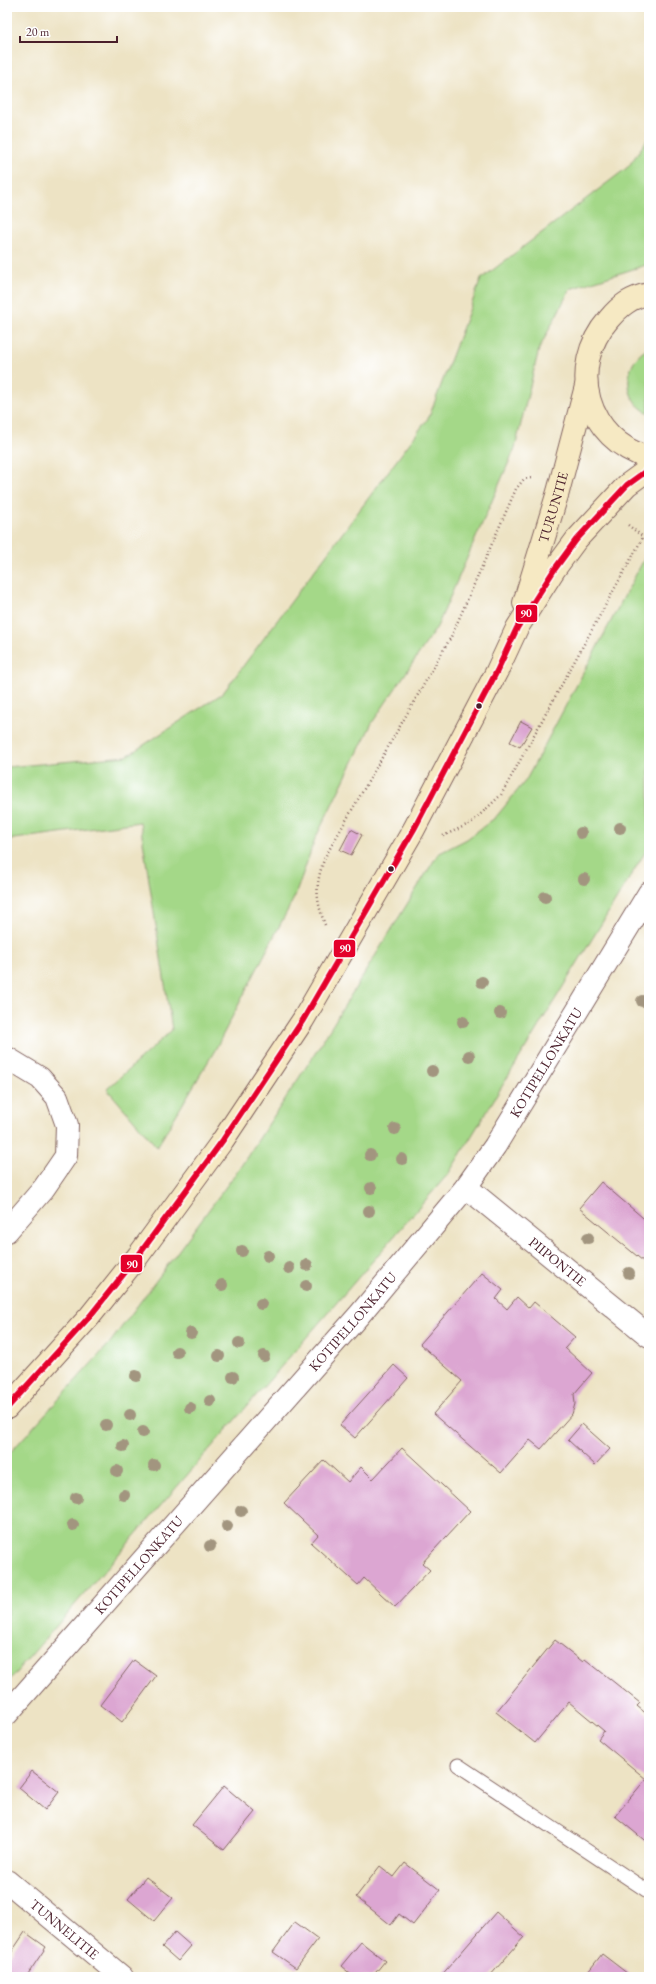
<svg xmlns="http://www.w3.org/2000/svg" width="656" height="1984" font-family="'EB Garamond',serif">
<rect width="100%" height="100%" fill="#fff"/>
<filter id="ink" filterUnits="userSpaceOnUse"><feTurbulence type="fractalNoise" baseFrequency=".025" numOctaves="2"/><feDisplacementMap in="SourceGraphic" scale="8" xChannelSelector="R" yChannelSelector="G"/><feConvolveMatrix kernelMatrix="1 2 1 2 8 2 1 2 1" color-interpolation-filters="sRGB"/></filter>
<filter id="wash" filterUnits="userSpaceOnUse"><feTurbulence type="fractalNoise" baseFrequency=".012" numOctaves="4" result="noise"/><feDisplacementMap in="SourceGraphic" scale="16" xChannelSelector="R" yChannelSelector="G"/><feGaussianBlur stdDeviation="0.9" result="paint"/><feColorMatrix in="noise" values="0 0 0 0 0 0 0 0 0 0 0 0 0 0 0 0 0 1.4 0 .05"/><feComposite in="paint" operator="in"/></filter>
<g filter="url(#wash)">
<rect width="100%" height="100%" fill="#ede3c4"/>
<path fill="#a4d888" stroke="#777c5a" d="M649,137V264L570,289L539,349L515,448L437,627L372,723L315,839L295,896L215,1050L157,1147L107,1089L172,1030L140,822L7,840V767L127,756L223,693L429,417L481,279L628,167Z
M649,348V413C621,401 623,361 649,348Z
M649,550V846L449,1173L7,1683V1456L109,1344L239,1169L314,1055L438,854L467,839L496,817L526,780Z"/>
<g id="blocks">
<path fill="#dca6d2" d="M521,721L532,727L520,747L510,742Z
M351,829L362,835L351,855L340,850Z
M601,1182L649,1223V1266L579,1208Z
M482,1273L503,1290L496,1299L507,1309L517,1297L529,1308L534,1302L575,1337L565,1348L592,1373L574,1394L575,1404L572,1414L541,1449L530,1440L501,1473L433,1414L462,1381L420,1344Z
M394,1365L408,1378L355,1438L340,1425Z
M582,1424L610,1449L595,1465L568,1440Z
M402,1448L470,1511L422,1563L430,1570L395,1607L364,1578L358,1585L311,1543L318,1535L284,1503L324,1460L348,1482L361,1467L373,1479Z
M555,1640L583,1662L585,1659L640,1703L637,1706L649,1716V1844L615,1816L646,1779L598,1739L604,1731L569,1702L535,1743L496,1712Z
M134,1660L156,1676L122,1722L100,1705Z
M32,1771L59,1792L45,1810L19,1788Z
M224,1786L255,1812L224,1850L192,1825Z
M405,1863L440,1890L413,1925L399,1914L391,1925L356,1897L380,1866L394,1877Z
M146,1877L173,1898L154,1921L128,1899Z
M496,1912L524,1937L489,1977H440Z
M295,1922L318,1939L296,1968L273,1952Z
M25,1932L46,1947L26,1977H9L7,1975V1959Z
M175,1932L191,1946L178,1961L162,1947Z
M361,1942L385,1961L372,1977H354L341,1966Z
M602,1954L632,1977H584Z"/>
</g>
</g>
<g filter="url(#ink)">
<use href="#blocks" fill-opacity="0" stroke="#836461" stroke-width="1"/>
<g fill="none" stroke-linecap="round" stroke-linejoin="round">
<defs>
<path id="service" d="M458,1765L649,1892"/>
<g id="minor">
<path d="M7,1058L40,1078L57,1097L67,1125L66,1156L44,1188L7,1231"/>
<path id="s1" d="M466,1187L649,1336"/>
<path id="s2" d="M7,1714L360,1314L466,1187L495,1146L649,893"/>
<path id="s3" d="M7,1881L122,1977"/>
</g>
<g id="secondary">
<path d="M649,294C631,297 620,306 609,319C566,368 587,440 649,458"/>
<path id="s4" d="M524,603L558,492L586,386"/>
<path d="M7,1408L90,1316L138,1256L223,1140L303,1020L414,829L497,671L517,628L554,570L576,540L627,485L649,469"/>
</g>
</defs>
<use href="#service" stroke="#836461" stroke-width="15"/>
<use href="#minor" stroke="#836461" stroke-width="24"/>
<use href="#secondary" stroke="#836461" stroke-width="24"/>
<path stroke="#836461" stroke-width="2.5" stroke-dasharray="1 3" stroke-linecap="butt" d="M628,525L643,537
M443,836L471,823L501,795L643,537L649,533
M325,925C315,897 315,885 325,857L451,637L516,489L524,479L532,478"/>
<use href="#service" stroke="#fff" stroke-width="13"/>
<use href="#minor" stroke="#fff" stroke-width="22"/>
<use href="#secondary" stroke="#f6e9c3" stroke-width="22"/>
<defs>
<path id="bus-1" d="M7,1408L90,1316L138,1256L223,1140L303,1020L414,829L497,671L517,628L554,570L576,540L627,485L649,469"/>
</defs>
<use href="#bus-1" stroke="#fff" stroke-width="9"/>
<use href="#bus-1" stroke="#e4002b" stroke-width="6"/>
</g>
<g fill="#a2957f">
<circle cx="620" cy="828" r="6"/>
<circle cx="581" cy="833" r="6"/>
<circle cx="584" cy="879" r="6"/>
<circle cx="545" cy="897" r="6"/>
<circle cx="482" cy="982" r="6"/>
<circle cx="642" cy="1001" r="6"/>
<circle cx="500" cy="1013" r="6"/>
<circle cx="463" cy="1022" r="6"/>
<circle cx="469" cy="1056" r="6"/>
<circle cx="432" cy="1071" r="6"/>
<circle cx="395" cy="1129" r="6"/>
<circle cx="370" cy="1155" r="6"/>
<circle cx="402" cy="1159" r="6"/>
<circle cx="371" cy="1188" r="6"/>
<circle cx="369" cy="1211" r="6"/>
<circle cx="588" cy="1238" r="6"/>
<circle cx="242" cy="1251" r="6"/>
<circle cx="268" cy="1256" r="6"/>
<circle cx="307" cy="1265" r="6"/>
<circle cx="289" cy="1268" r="6"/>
<circle cx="629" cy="1273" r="6"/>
<circle cx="222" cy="1285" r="6"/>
<circle cx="306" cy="1286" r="6"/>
<circle cx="261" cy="1304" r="6"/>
<circle cx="191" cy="1333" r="6"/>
<circle cx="239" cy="1343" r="6"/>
<circle cx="177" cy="1352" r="6"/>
<circle cx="219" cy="1356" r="6"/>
<circle cx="264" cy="1356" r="6"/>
<circle cx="136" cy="1376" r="6"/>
<circle cx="233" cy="1377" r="6"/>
<circle cx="210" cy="1401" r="6"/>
<circle cx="190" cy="1408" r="6"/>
<circle cx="130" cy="1415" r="6"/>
<circle cx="106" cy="1425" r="6"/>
<circle cx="143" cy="1432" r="6"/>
<circle cx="123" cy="1446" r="6"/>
<circle cx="154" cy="1465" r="6"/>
<circle cx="117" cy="1471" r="6"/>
<circle cx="124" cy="1495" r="6"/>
<circle cx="76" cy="1498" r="6"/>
<circle cx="241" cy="1511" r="6"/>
<circle cx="73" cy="1525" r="6"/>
<circle cx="227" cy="1526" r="6"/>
<circle cx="210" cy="1546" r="6"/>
</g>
</g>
<g fill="#4a1f2b" stroke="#fff" stroke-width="1.5">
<circle cx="479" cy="706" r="3.5"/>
<circle cx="391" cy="869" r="3.5"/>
</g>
<g text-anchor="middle" stroke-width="4" stroke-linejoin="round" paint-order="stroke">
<g font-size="14" fill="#4a1f2b" stroke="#fff">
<text dy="5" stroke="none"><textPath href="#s4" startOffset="100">TURUNTIE</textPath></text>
<text dy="5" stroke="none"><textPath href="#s2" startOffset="847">KOTIPELLONKATU</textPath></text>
<text dy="5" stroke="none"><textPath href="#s1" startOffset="118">PIIPONTIE</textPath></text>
<text dy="5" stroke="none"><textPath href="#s2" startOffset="523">KOTIPELLONKATU</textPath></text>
<text dy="5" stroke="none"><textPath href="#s2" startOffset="199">KOTIPELLONKATU</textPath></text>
<text dy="5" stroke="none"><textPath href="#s3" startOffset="75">TUNNELITIE</textPath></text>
</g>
</g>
<g stroke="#fff" stroke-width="1.5">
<rect x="515" y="604" width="23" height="19" rx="4" fill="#e4002b"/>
<rect x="333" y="939" width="23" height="19" rx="4" fill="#e4002b"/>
<rect x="120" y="1254" width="23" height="19" rx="4" fill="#e4002b"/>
</g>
<g font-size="11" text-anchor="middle" font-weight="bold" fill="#fff">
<text x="526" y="617">90</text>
<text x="345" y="952">90</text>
<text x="132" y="1268">90</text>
</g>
<rect width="656" height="1984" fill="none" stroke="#fff" stroke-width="24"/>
<path d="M20 36v6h97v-6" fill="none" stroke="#4a1f2b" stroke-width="2"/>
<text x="26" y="36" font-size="12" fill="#4a1f2b" stroke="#ffffff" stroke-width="3" paint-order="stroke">20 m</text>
</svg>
